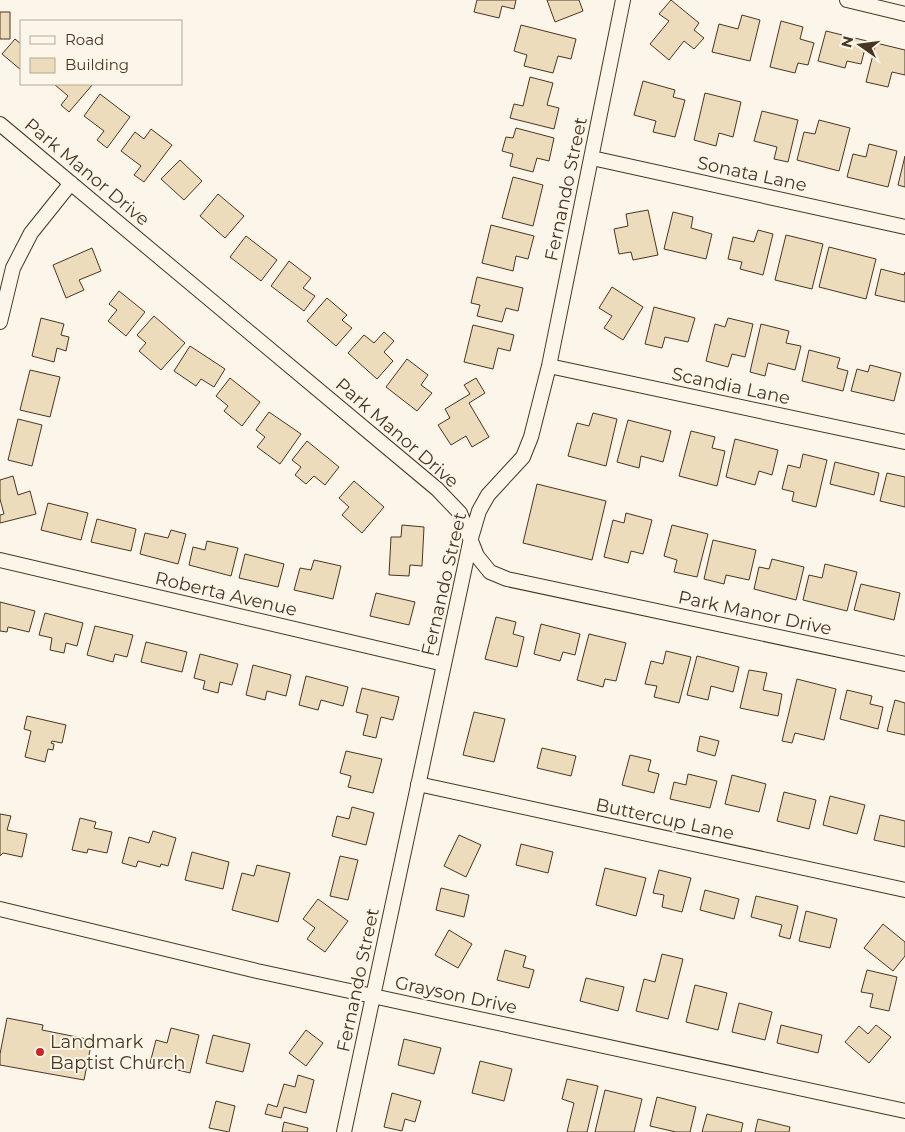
<svg xmlns="http://www.w3.org/2000/svg" width="905" height="1132" font-family="Montserrat,sans-serif">
<rect width="100%" height="100%" fill="#fbf6e9"/>
<path fill="#ecdcbc" stroke="#4a3520" d="M477,0H516L514,9L502,6L499,18L474,12Z
M547,0H579L583,11L555,22Z
M671,0L699,23L694,30L704,38L694,49L684,41L669,60L650,44L669,21L659,14Z
M0,12H10V39H0Z
M742,15L760,20L750,61L712,52L719,24L738,29Z
M781,21L803,27L800,39L814,43L808,65L798,63L795,73L770,67Z
M521,25L576,39L571,59L558,56L553,73L524,66L527,55L514,51Z
M826,31L867,41L861,64L847,61L845,68L818,61Z
M15,39L21,44V70L2,54Z
M876,43L905,50V75L892,72L888,87L866,82Z
M530,77L553,83L547,105L559,108L554,129L510,118L514,104L523,106Z
M643,81L675,90L673,97L685,100L675,137L653,132L656,121L634,115Z
M54,84H93L69,112L61,105L68,96Z
M705,93L741,102L733,137L719,133L716,146L694,140Z
M100,94L130,117L107,148L97,140L104,131L84,116Z
M762,111L798,120L788,162L774,159L777,147L754,141Z
M819,120L850,128L839,171L797,160L804,132L815,134Z
M516,128L554,138L549,161L537,158L533,172L510,166L513,154L502,151L506,137L513,138Z
M151,129L172,145L144,182L134,175L141,166L121,151L135,132L144,139Z
M869,144L897,151L888,187L847,177L853,154L866,157Z
M905,156V187L898,185Z
M180,160L202,181L184,200L161,179Z
M513,177L543,185L533,226L502,218Z
M218,194L244,216L225,238L200,216Z
M648,210L658,255L633,260L631,252L619,254L614,229L628,226L626,214Z
M673,212L693,217L691,228L712,234L706,259L664,249Z
M491,225L534,236L528,259L516,256L513,271L482,263Z
M758,230L773,234L763,275L740,269L742,262L728,259L733,237L754,242Z
M786,235L823,244L812,289L775,280Z
M246,236L277,260L261,281L230,257Z
M829,247L876,259L866,299L819,287Z
M92,248L101,271L79,280L84,290L66,298L53,265Z
M289,261L311,278L303,288L315,296L304,311L271,286Z
M881,269L904,275L905,272V302L875,295Z
M477,277L523,288L518,311L506,308L502,322L477,316L480,305L471,303Z
M612,287L643,307L623,340L604,328L612,316L599,308Z
M119,291L145,312L126,336L108,321L117,310L109,304Z
M327,298L347,315L342,320L352,328L336,346L307,321Z
M654,307L695,318L688,342L665,337L662,348L645,344Z
M154,316L185,343L161,370L139,351L146,343L137,335Z
M41,318L64,324L61,335L69,337L66,351L57,348L54,362L32,356Z
M728,318L753,324L745,357L732,354L728,367L706,361L715,324L725,327Z
M761,324L789,331L786,343L801,346L795,370L768,363L765,376L750,372Z
M473,325L514,335L510,351L498,348L493,369L464,362Z
M384,332L394,341L384,352L393,361L377,379L348,353L364,335L374,343Z
M190,346L225,369L214,387L201,379L196,386L174,371Z
M809,350L840,358L837,368L848,371L843,391L802,381Z
M407,359L428,375L421,385L432,393L417,411L386,387Z
M870,365L901,373L894,401L851,391L857,369L868,372Z
M30,370L60,377L50,417L20,410Z
M230,378L260,402L242,426L224,411L228,406L216,396Z
M476,378L485,393L469,403L489,437L472,447L466,436L451,445L438,425L450,418L445,409L470,394L464,385Z
M269,412L301,434L280,464L257,447L265,437L256,430Z
M593,413L617,419L606,466L568,456L577,423L589,426Z
M18,419L42,425L32,466L8,460Z
M628,420L671,431L663,462L641,456L639,468L617,462Z
M691,431L715,437L712,448L725,451L717,486L679,476Z
M735,439L778,450L772,475L759,471L755,485L726,477Z
M307,441L339,467L325,485L314,476L306,484L295,475L301,467L292,460Z
M803,454L827,460L816,507L792,501L794,492L782,489L788,465L800,468Z
M835,462L879,473L874,495L830,484Z
M887,473L905,477V507L880,501Z
M13,476L18,495L30,491L36,514L0,523V515L4,514L0,499V480Z
M354,481L384,507L362,533L342,515L349,507L339,498Z
M537,484L606,501L592,560L523,543Z
M48,503L88,513L81,540L41,530Z
M626,513L652,520L643,554L631,551L628,563L604,557L613,520L624,523Z
M97,519L136,529L131,551L91,542Z
M402,525L424,527L422,566L410,565L409,576L389,575L391,537H401Z
M672,525L708,534L697,577L674,572L677,560L664,556Z
M171,530L186,534L178,564L140,554L145,533L168,538Z
M713,540L756,550L749,580L726,575L724,584L704,579Z
M207,541L238,548L231,576L189,565L193,547L205,550Z
M245,554L284,564L278,587L239,578Z
M772,559L804,567L796,600L754,589L759,567L769,569Z
M314,560L341,566L333,599L294,590L300,568L311,570Z
M825,564L857,572L847,611L803,600L809,575L822,578Z
M861,584L900,593L894,620L854,610Z
M376,593L415,602L409,625L370,616Z
M0,602L35,611L29,632L8,627L7,632L0,631Z
M45,613L83,623L77,646L66,643L64,653L50,650L52,638L39,635Z
M496,617L516,622L513,634L524,637L517,667L485,659Z
M541,624L580,634L575,655L563,652L560,661L534,654Z
M95,626L133,635L127,657L115,654L113,662L87,655Z
M589,634L626,643L616,681L605,679L603,687L577,680Z
M146,642L187,652L182,672L141,662Z
M666,651L691,657L679,703L654,697L657,686L645,684L651,661L663,664Z
M200,654L238,664L232,685L220,682L218,693L203,689L205,681L194,678Z
M697,656L739,667L733,692L711,686L708,700L687,695Z
M253,665L291,675L286,696L267,691L265,700L246,695Z
M749,670L767,673L763,690L782,694L778,716L740,708Z
M306,676L348,687L343,706L321,700L318,710L299,705Z
M797,679L836,689L824,740L795,733L792,743L782,741Z
M362,688L399,697L393,720L381,717L376,738L363,735L368,715L356,712Z
M847,690L872,696L870,704L883,707L878,729L840,719Z
M895,700L905,703V735L887,731Z
M474,712L505,719L494,762L463,755Z
M27,716L66,725L62,743L52,741L51,743L54,744L53,750L48,749L45,762L25,757L31,731L24,729Z
M700,736L719,741L715,756L697,751Z
M542,748L576,756L571,776L537,768Z
M346,751L382,759L373,793L348,787L351,776L340,773Z
M630,755L651,760L648,771L659,774L654,793L622,785Z
M688,774L717,781L710,808L670,799L674,782L686,785Z
M732,775L766,784L759,812L725,804Z
M784,792L816,800L809,829L777,821Z
M830,796L865,805L857,834L823,825Z
M352,807L374,813L366,845L332,836L337,816L349,819Z
M0,814L11,816L7,830L27,834L22,857L3,853L0,856Z
M880,815L905,821V847L874,840Z
M80,818L96,822L94,828L112,832L107,853L88,849L87,853L72,850Z
M153,831L176,838L168,866L161,864L160,867L138,861L136,867L122,863L129,837L149,843Z
M459,835L481,845L466,877L444,866Z
M521,844L553,852L548,873L516,865Z
M192,852L229,862L223,889L185,880Z
M340,856L358,860L348,900L330,896Z
M257,865L290,873L278,922L232,910L242,873L254,876Z
M605,868L646,878L636,916L596,905Z
M659,870L691,878L682,912L662,907L664,895L653,893Z
M441,888L469,895L464,917L436,910Z
M705,890L739,899L734,919L700,910Z
M756,896L798,906L790,939L779,936L782,925L751,917Z
M318,899L348,921L325,952L307,939L315,928L303,919Z
M806,911L837,919L830,948L799,941Z
M883,924L905,942V956L893,971L864,948Z
M449,930L472,944L458,968L435,955Z
M505,950L526,956L523,967L534,970L529,988L497,980Z
M662,954L683,959L668,1019L636,1011L644,979L655,982Z
M867,970L897,977L889,1011L870,1007L873,994L861,992Z
M586,978L624,987L618,1011L580,1001Z
M695,985L727,993L718,1030L686,1022Z
M739,1003L772,1012L765,1040L732,1032Z
M7,1018L43,1025L42,1030L92,1040L84,1080L0,1065V1054Z
M781,1025L822,1035L818,1053L777,1043Z
M876,1025L891,1037L869,1063L845,1042L859,1026L868,1034Z
M171,1028L199,1035L190,1073L150,1063L156,1040L167,1043Z
M306,1030L323,1043L306,1066L289,1053Z
M213,1035L250,1044L243,1072L206,1063Z
M404,1039L441,1048L434,1074L398,1065Z
M480,1061L512,1069L504,1101L472,1093Z
M298,1075L314,1080L306,1113L284,1107L281,1118L265,1114L268,1104L277,1107L284,1084L295,1087Z
M567,1079L598,1086L587,1132H567L574,1103L562,1099Z
M605,1090L642,1099L634,1132H595Z
M392,1093L421,1101L415,1122L405,1119L402,1131L384,1127Z
M657,1097L696,1107L690,1132H676L650,1126Z
M216,1101L235,1106L229,1132L209,1128Z
M707,1114L743,1123L741,1132H702Z
M758,1119L790,1127L789,1132H755Z
M284,1122L308,1128L307,1132H282Z"/>
<g fill="none" stroke-linecap="round" stroke-linejoin="round">
<defs>
<path id="street" d="M847,0L905,14
M0,124L437,489L460,513L477,556L490,572L507,579L905,664
M592,158L905,227
M0,322L13,268L31,233L71,183
M549,366L905,442
M0,560L444,664
M418,784L905,890
M0,909L257,971L905,1111
M344,1132L471,538L479,511L488,495L523,457L531,437L549,366L623,0"/>
</defs>
<use href="#street" stroke="#4a3520" stroke-width="16"/>
<use href="#street" stroke="#fbf6e9" stroke-width="14"/>
</g>
<circle fill="#c62828" stroke="#fbf6e9" stroke-width="2" cx="40" cy="1052" r="5"/>
<g text-anchor="middle" stroke-width="4" stroke-linejoin="round" paint-order="stroke">
<g font-size="18" fill="#4a3520" stroke="#fbf6e9">
<text transform="translate(87 172) rotate(40)" y="6">Park Manor Drive</text>
<text transform="translate(752 174) rotate(12)" y="6">Sonata Lane</text>
<text transform="translate(566 189) rotate(-78)" y="6">Fernando Street</text>
<text transform="translate(731 386) rotate(12)" y="6">Scandia Lane</text>
<text transform="translate(397 433) rotate(41)" y="6">Park Manor Drive</text>
<text transform="translate(444 584) rotate(-77)" y="6">Fernando Street</text>
<text transform="translate(226 594) rotate(13)" y="6">Roberta Avenue</text>
<text transform="translate(755 613) rotate(12)" y="6">Park Manor Drive</text>
<text transform="translate(665 819) rotate(12)" y="6">Buttercup Lane</text>
<text transform="translate(358 980) rotate(-78)" y="6">Fernando Street</text>
<text transform="translate(456 995) rotate(12)" y="6">Grayson Drive</text>
</g>
<g font-size="18" fill="#4a3520" stroke="#fbf6e9" text-anchor="start">
<text x="50" y="1048">Landmark<tspan x="50" dy="21">Baptist Church</tspan></text>
</g>
</g>
<rect x="20" y="20" width="162" height="65" fill="#fbf6e9" stroke="#b4a999"/>
<rect x="30" y="36" width="25" height="8" fill="#fbf6e9" stroke="#b4a999"/>
<text x="65" y="45" font-size="15" fill="#4a3520">Road</text>
<rect x="30" y="58" width="25" height="15" fill="#ecdcbc" stroke="#b4a999"/>
<text x="65" y="70" font-size="15" fill="#4a3520">Building</text>
<g transform="translate(860 45) rotate(284)" stroke="#fbf6e9" stroke-width="4" paint-order="stroke">
<path d="M0-4L9 19L0 12L-9 19Z" fill="#4a3520"/>
<text y="-8" font-size="14" font-weight="bold" text-anchor="middle" fill="#4a3520">N</text>
</g>
</svg>
